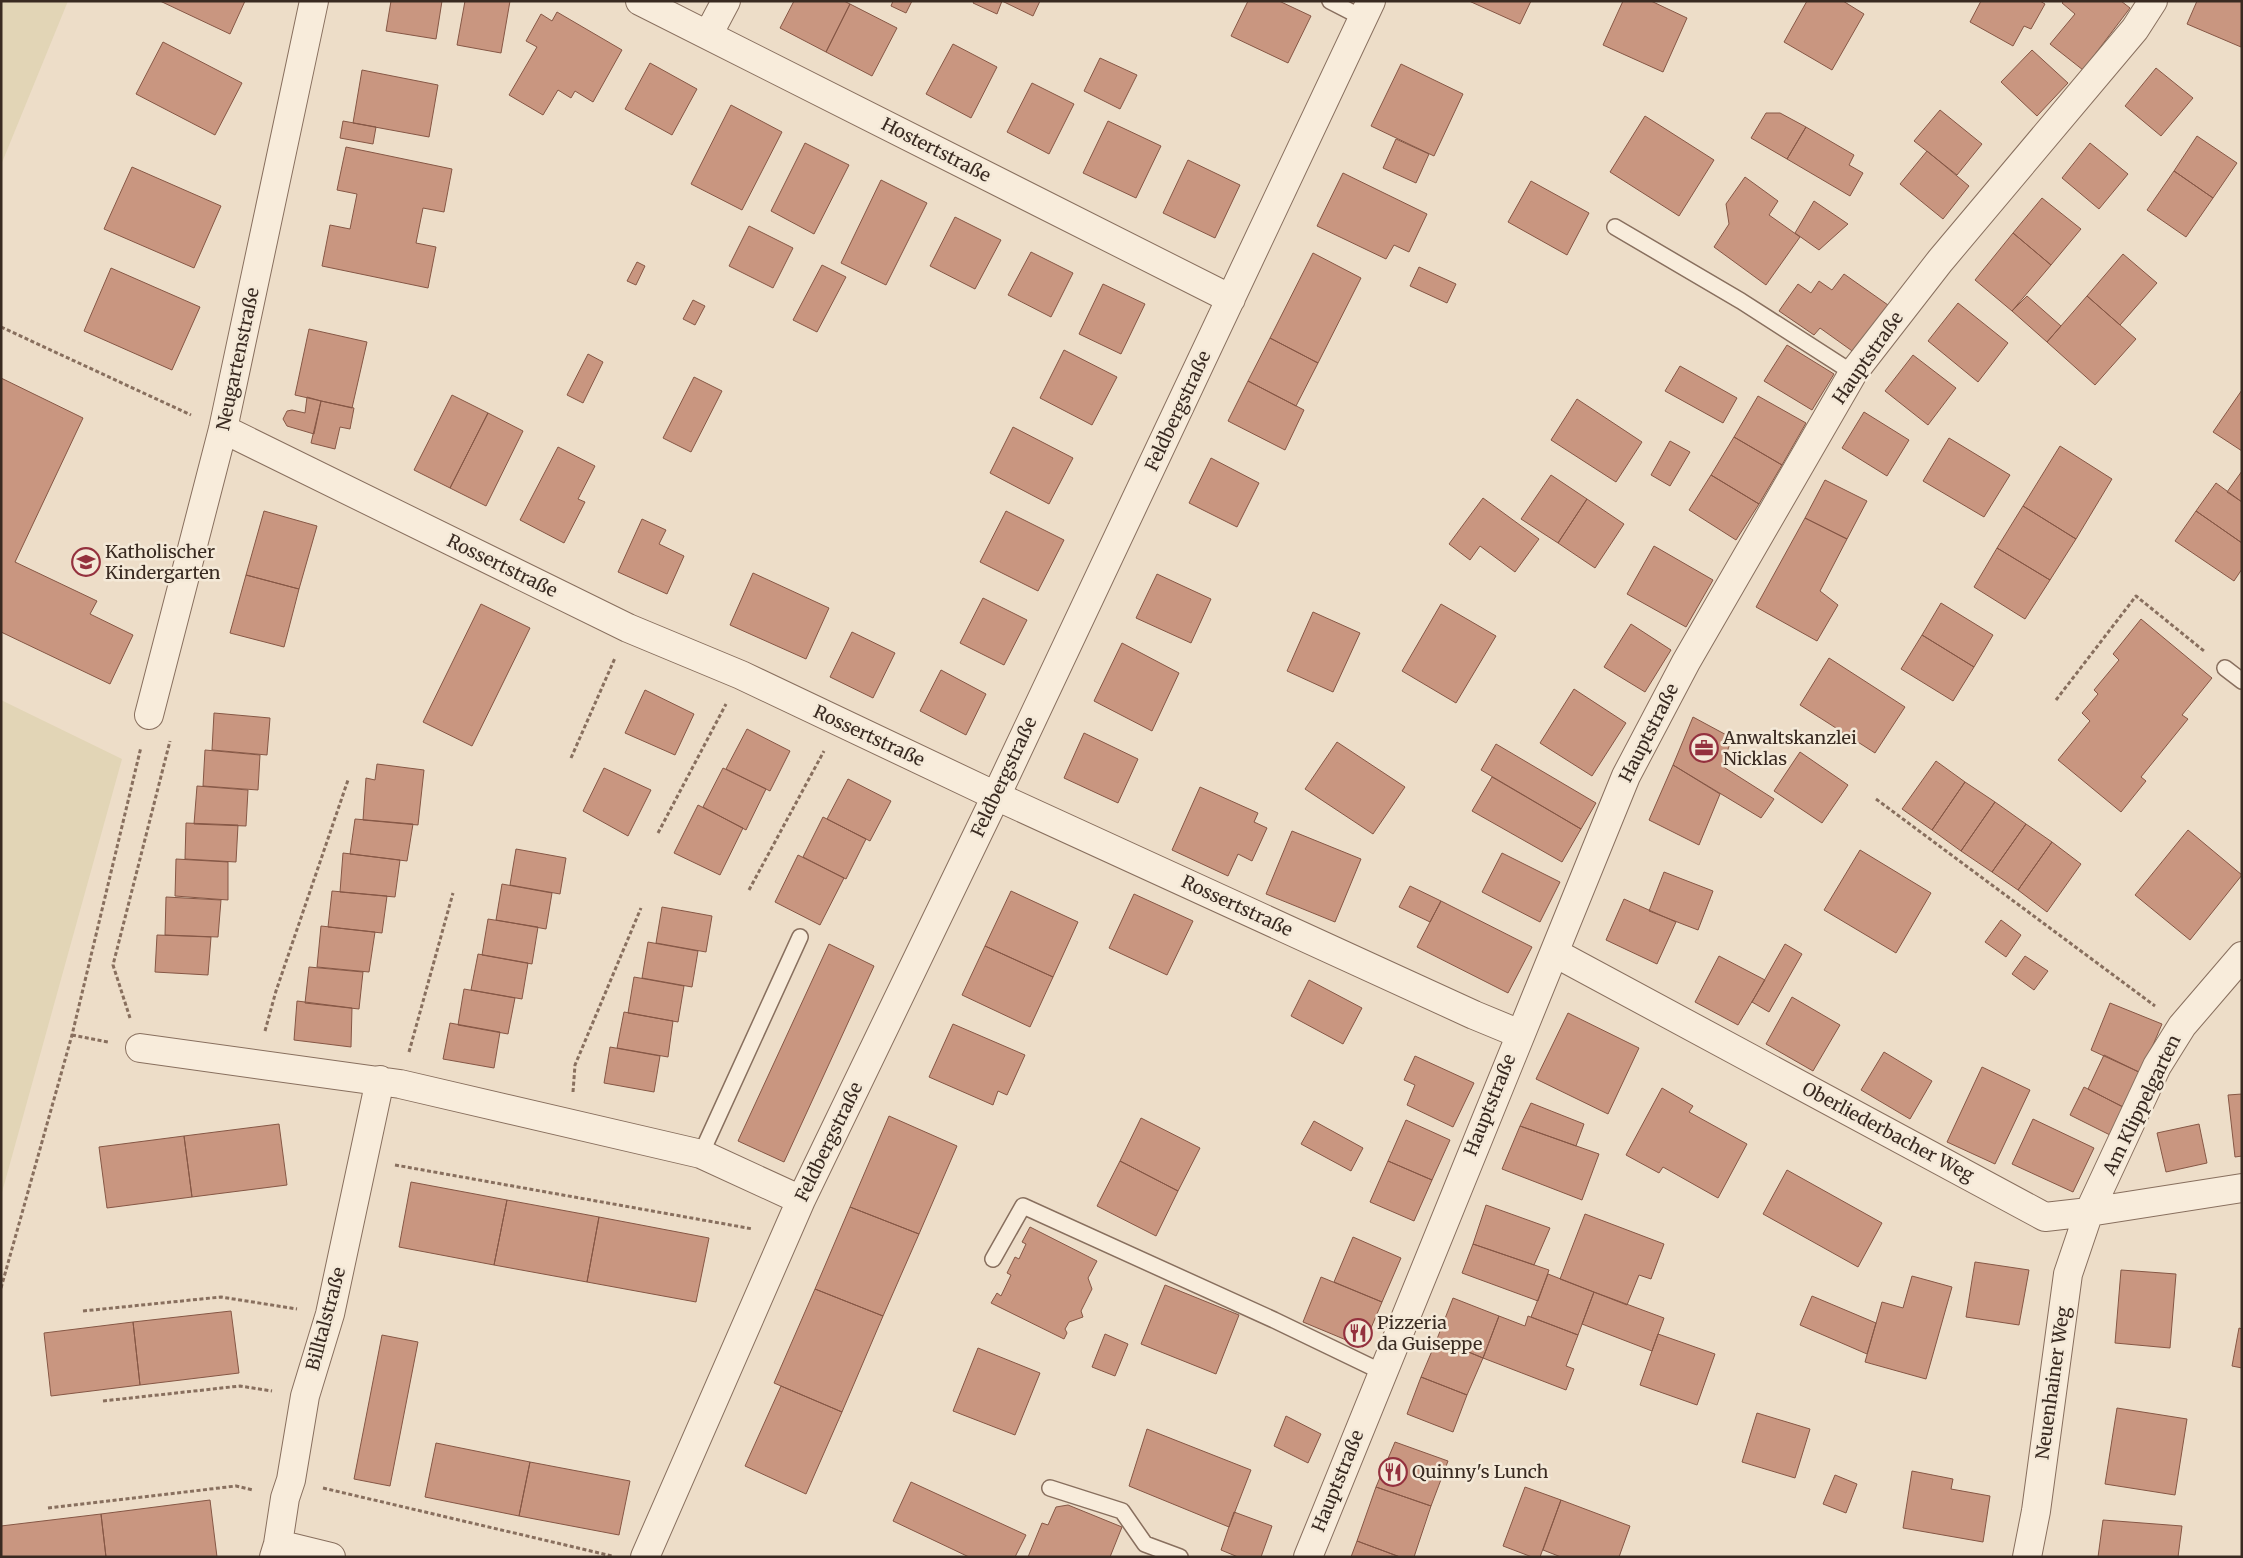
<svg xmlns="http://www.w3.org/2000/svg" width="2243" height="1558" font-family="Merriweather,serif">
<rect width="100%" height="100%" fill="#edddc8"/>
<path fill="#e2d5b6" d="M1,1H68L1,165Z
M1,700L122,759L1,1196Z"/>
<path fill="#c99680" stroke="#865745" d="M160,1H245L230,34Z
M391,1H442L436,39L386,31Z
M465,1H510L501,53L457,45Z
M794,1H844L850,4L826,52L780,28Z
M893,1H912L906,13L891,6Z
M974,1H1040L1033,16L1002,1L997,14L973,3Z
M1248,1H1279L1311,16L1288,63L1231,36Z
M1469,1H1531L1520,24Z
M1623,1H1651L1687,18L1663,72L1603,45Z
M1807,1H1843L1864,14L1832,70L1784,42Z
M1981,1H2040L2045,4L2031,29L2024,26L2013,46L1970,22Z
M2064,1H2121L2130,8L2083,70L2050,44L2075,14L2062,3Z
M2197,1H2242L2241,47L2187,24Z
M850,4L897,28L872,76L826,52Z
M557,12L622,50L593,102L575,91L571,98L558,90L543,115L509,95L537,47L526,41L541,14L552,21Z
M163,42L242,83L215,135L136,94Z
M953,44L997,67L971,118L926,94Z
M2032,50L2068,83L2037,116L2001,82Z
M1100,58L1137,75L1120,109L1084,91Z
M650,63L697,89L672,135L625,109Z
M1401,64L1463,94L1434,156L1371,126Z
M2156,68L2193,98L2161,136L2125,106Z
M362,70L438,85L429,137L353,123Z
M1032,83L1074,104L1049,154L1007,132Z
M731,105L782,132L742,210L691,184Z
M1940,110L1982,144L1957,175L1914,141Z
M1766,113H1780L1806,127L1787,159L1751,138Z
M1645,116L1714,160L1679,216L1610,172Z
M343,121L376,127L373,144L340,138Z
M1108,121L1161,146L1136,198L1083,173Z
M1806,127L1854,155L1849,165L1863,173L1850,196L1787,159Z
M2197,136L2237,163L2213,198L2174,171Z
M1396,139L1429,154L1416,183L1383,168Z
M805,143L849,165L814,234L771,211Z
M2090,143L2128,174L2099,209L2062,178Z
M346,147L452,169L444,212L423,208L416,243L436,247L428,288L322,266L330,225L350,229L357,194L337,190Z
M1927,151L1969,186L1943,219L1900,184Z
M1188,160L1240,185L1215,238L1163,213Z
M132,167L221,206L194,268L104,229Z
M2174,171L2213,198L2186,237L2147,210Z
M1343,173L1427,214L1409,252L1394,245L1386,259L1317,226Z
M1745,177L1778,201L1769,215L1800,237L1766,285L1714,247L1729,224L1726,204Z
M881,180L927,203L886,285L841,263Z
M1531,181L1589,213L1567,255L1508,222Z
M2042,198L2081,229L2051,265L2013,233Z
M1814,201L1848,224L1819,250L1795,233Z
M955,217L1001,240L975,289L930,266Z
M749,226L793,248L773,288L729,266Z
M2013,233L2051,265L2012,311L1975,280Z
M1031,252L1073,273L1051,317L1008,295Z
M1313,253L1361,278L1318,363L1270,338Z
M2123,254L2157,283L2120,325L2087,296Z
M637,262L645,266L636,285L627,281Z
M822,265L846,277L817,332L793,320Z
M1419,267L1456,284L1447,303L1410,286Z
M111,268L200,307L172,370L84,331Z
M1844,274L1888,305L1855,353L1820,328L1814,335L1779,311L1798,284L1811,293L1819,281L1832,290Z
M1103,284L1145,304L1121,354L1079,334Z
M2027,296L2061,326L2047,342L2012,311Z
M2087,296L2136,339L2095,385L2047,342Z
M693,300L705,306L695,325L683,319Z
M1958,303L2008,343L1978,382L1928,341Z
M309,329L367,342L352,408L295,395Z
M1270,338L1318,363L1296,406L1248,381Z
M1787,345L1834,374L1812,410L1764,381Z
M1064,350L1117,377L1092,425L1040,398Z
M588,354L603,362L583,403L567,395Z
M1913,355L1956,388L1928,425L1885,391Z
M1680,366L1737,398L1723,423L1665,391Z
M694,377L722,391L691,452L663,438Z
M1,378L83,418L15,562L97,601L90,614L133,635L110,684L1,632Z
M1248,381L1304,410L1285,450L1228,421Z
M2242,390V451L2213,432Z
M452,395L488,413L450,488L414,470Z
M1758,396L1806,423L1782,465L1734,437Z
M307,397L321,401L314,434L287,426L283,419L287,411L292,410L305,413Z
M1577,399L1642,442L1616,482L1551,440Z
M321,401L354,408L350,429L340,427L335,449L311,443Z
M1864,412L1909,440L1887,476L1842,448Z
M488,413L523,431L486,506L450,488Z
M1013,427L1073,458L1049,504L990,473Z
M1734,437L1782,465L1759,504L1711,475Z
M1949,438L2010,475L1984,517L1923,481Z
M1670,441L1690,452L1670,486L1651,475Z
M2060,446L2112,479L2076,539L2023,506Z
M558,447L595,466L578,499L585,502L564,543L520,520Z
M1211,458L1259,483L1237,527L1189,503Z
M2242,471V502L2227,492Z
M1551,475L1587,499L1558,543L1521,519Z
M1711,475L1759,504L1736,540L1689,510Z
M1825,480L1867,501L1847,539L1805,518Z
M2216,483L2242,502V543L2196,511Z
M1483,498L1539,539L1515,572L1480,546L1470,560L1449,544Z
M1587,499L1624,524L1595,568L1558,543Z
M2023,506L2076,539L2050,580L1997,548Z
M264,511L317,526L299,589L246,575Z
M1006,511L1064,540L1038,591L980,562Z
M2196,511L2242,543V569L2234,581L2175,541Z
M1805,518L1847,539L1820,591L1838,605L1817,641L1756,607Z
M642,519L666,530L659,544L684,556L667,594L618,572Z
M1654,546L1713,580L1686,627L1627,594Z
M1997,548L2050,580L2025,619L1974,587Z
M753,573L829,608L806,659L730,625Z
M1157,574L1211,599L1191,643L1136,618Z
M246,575L299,589L284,647L230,633Z
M983,598L1027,620L1004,665L960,643Z
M1941,603L1993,635L1974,667L1922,635Z
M481,604L530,628L472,746L423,722Z
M1441,604L1496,636L1456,703L1402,671Z
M1313,612L1360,633L1333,692L1287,671Z
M2141,619L2212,678L2182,715L2188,719L2141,777L2146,781L2121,812L2058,760L2090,721L2082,713L2098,694L2094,690L2119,660L2113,654Z
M1631,624L1671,650L1645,692L1604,667Z
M852,632L895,653L873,698L830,677Z
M1922,635L1974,667L1953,701L1901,669Z
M1122,643L1179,673L1152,731L1094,701Z
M1829,658L1905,707L1875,753L1800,705Z
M941,670L986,694L966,735L920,711Z
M1574,689L1626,723L1592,776L1540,743Z
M645,690L694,714L675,755L625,733Z
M214,713L270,718L267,755L212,750Z
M1693,717L1732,738L1722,766L1774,799L1761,818L1673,765Z
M747,729L790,751L770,791L726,769Z
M1084,733L1138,759L1118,803L1064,778Z
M1337,742L1405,787L1373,834L1305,789Z
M1496,744L1596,803L1581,829L1481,770Z
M205,750L260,755L258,790L203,786Z
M1800,752L1848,785L1822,823L1774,791Z
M1936,761L1965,782L1932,830L1902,809Z
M377,764L424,770L418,825L363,820L366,778L375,780Z
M1673,765L1720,794L1699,845L1649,820Z
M604,768L651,790L628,836L583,811Z
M723,768L766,789L746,830L703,807Z
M1492,777L1581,829L1562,862L1472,811Z
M848,779L891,801L870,841L827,819Z
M1965,782L1995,802L1961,851L1932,830Z
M197,786L248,790L246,826L194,824Z
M1200,787L1258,813L1254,822L1267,828L1252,861L1238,854L1228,876L1172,850Z
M1995,802L2026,824L1992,872L1961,851Z
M698,805L743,828L720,875L674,853Z
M823,817L866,839L846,879L803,857Z
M355,819L413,824L407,861L350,854Z
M186,823L238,825L236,862L185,859Z
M2026,824L2052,842L2018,890L1992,872Z
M2188,830L2242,875L2190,940L2135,895Z
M1292,831L1361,859L1335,922L1266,894Z
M2052,842L2081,864L2047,912L2018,890Z
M516,849L566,858L560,894L510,885Z
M1860,850L1931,893L1896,953L1824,910Z
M343,853L400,860L395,897L340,892Z
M1502,853L1560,882L1540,922L1482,892Z
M798,855L844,878L820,925L775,902Z
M176,859L228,862V900L175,896Z
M1664,872L1713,891L1698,930L1649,911Z
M502,884L552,893L546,929L496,920Z
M1410,886L1441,901L1430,922L1399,907Z
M332,891L387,896L382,933L328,927Z
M1011,891L1078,922L1053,977L985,946Z
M1134,894L1193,921L1167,975L1109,948Z
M166,897L221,900L218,937L165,935Z
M1624,899L1676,922L1657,964L1606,940Z
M1441,901L1532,947L1508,993L1417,947Z
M662,907L712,916L706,952L656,943Z
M488,919L538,927L532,964L482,955Z
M2001,920L2021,935L2006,957L1985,942Z
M321,926L375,932L369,972L317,967Z
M157,935L211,937L208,975L155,972Z
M648,942L698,951L692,987L642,978Z
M829,944L874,966L784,1162L738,1141Z
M1785,944L1802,954L1769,1012L1752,1002Z
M985,946L1053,977L1030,1027L962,995Z
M478,954L528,963L522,999L471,990Z
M1719,956L1765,980L1738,1025L1695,1002Z
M2025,956L2048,971L2034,990L2012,974Z
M309,967L363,972L359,1009L305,1003Z
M634,977L684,986L678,1022L628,1013Z
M1309,980L1362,1008L1343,1044L1291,1016Z
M464,989L515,998L508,1034L458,1025Z
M1792,997L1840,1025L1813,1071L1766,1044Z
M297,1001L352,1008L351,1047L294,1040Z
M2110,1003L2162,1024L2141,1073L2091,1050Z
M624,1012L673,1021L668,1057L617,1048Z
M1568,1013L1639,1048L1608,1114L1536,1079Z
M450,1023L500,1032L494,1068L443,1059Z
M953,1024L1025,1055L1007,1095L998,1091L993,1105L929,1077Z
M610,1047L660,1056L654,1092L604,1083Z
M1884,1052L1932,1081L1910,1119L1861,1090Z
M2104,1055L2141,1073L2125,1108L2088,1089Z
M1415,1056L1474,1083L1453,1127L1407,1105L1415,1085L1404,1080Z
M1982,1067L2030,1090L1995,1164L1947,1142Z
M2084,1087L2125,1108L2110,1135L2070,1115Z
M1662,1088L1693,1106L1689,1112L1747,1144L1718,1198L1663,1167L1659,1173L1626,1155Z
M2242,1094V1156L2235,1157L2228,1095Z
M1531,1103L1584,1124L1576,1146L1520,1126Z
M889,1116L957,1146L919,1234L850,1207Z
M1141,1118L1200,1148L1178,1191L1120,1161Z
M2033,1119L2094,1148L2073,1192L2012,1164Z
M1406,1120L1450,1140L1432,1180L1388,1161Z
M1314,1121L1363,1148L1351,1171L1301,1144Z
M279,1124L287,1185L192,1197L184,1136Z
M2199,1124L2207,1163L2166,1172L2157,1133Z
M1520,1126L1599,1154L1582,1200L1502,1169Z
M184,1136L192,1197L107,1208L99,1147Z
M1120,1161L1178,1191L1156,1236L1097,1206Z
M1388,1161L1432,1180L1414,1221L1370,1202Z
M1787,1170L1882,1223L1858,1267L1763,1214Z
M411,1182L507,1200L494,1265L399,1247Z
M507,1200L599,1217L587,1282L494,1265Z
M1486,1205L1550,1228L1534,1265L1473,1244Z
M850,1207L919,1234L883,1316L815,1289Z
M1585,1214L1664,1244L1651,1279L1639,1275L1627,1305L1560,1279Z
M599,1217L709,1238L696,1302L587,1282Z
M1030,1227L1097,1261L1088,1278L1092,1289L1081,1311L1083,1317L1069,1322L1065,1329L1067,1333L1064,1339L991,1303L997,1293L1001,1296L1011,1275L1007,1273L1015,1257L1019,1259L1026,1244L1022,1242Z
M1353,1237L1401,1258L1382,1302L1334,1282Z
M1473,1244L1549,1270L1538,1301L1462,1273Z
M1975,1262L2029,1270L2019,1325L1966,1317Z
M2121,1270L2176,1274L2170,1348L2115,1343Z
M1548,1274L1594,1292L1578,1335L1531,1317Z
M1912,1276L1952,1287L1926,1379L1865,1362L1882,1302L1903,1308Z
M1321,1277L1382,1302L1363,1347L1303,1322Z
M1165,1285L1239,1315L1216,1374L1141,1344Z
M815,1289L883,1316L842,1412L774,1383Z
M1594,1292L1664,1318L1652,1351L1582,1324Z
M1812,1296L1876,1323L1867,1354L1800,1325Z
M1453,1298L1499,1316L1483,1358L1437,1339Z
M231,1311L239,1373L140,1385L133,1322Z
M1499,1316L1525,1326L1528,1316L1578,1335L1566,1366L1574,1369L1566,1390L1483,1358Z
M133,1322L140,1385L51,1396L44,1333Z
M2239,1328L2242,1329V1368L2232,1366Z
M1105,1334L1128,1344L1115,1376L1092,1367Z
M1658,1334L1715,1354L1697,1405L1640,1385Z
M382,1335L418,1342L390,1486L354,1479Z
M1437,1339L1483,1358L1467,1395L1421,1377Z
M978,1348L1040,1373L1015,1435L953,1411Z
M1421,1377L1467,1395L1453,1432L1407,1414Z
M781,1386L842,1412L806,1494L745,1466Z
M2117,1408L2187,1419L2175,1495L2105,1484Z
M1757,1413L1810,1429L1795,1478L1742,1462Z
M1286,1416L1321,1434L1308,1463L1274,1446Z
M1147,1429L1251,1470L1229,1527L1129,1486Z
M1395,1442L1448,1461L1431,1506L1376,1487Z
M436,1443L530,1462L519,1516L425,1497Z
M530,1462L630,1481L619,1535L519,1516Z
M1912,1471L1953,1479L1951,1489L1990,1496L1983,1542L1903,1528Z
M1835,1475L1857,1484L1846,1513L1823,1504Z
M911,1482L1026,1535L1015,1557H969L893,1521Z
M1376,1487L1431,1506L1414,1557H1400L1357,1541Z
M1525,1487L1561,1500L1540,1557H1532L1503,1546Z
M210,1500L217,1557H106L101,1514Z
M1561,1500L1630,1526L1619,1557H1561L1543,1550Z
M1068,1505L1122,1527L1110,1557H1028L1042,1523L1048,1525L1056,1507Z
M1234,1512L1272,1526L1261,1557H1238L1221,1550Z
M101,1514L106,1557H1V1526Z
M2103,1520L2182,1526L2178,1557H2098Z
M1357,1541L1400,1557H1351Z"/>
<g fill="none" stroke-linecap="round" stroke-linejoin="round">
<defs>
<path id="service" d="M1330,1L1363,18
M1615,227L1741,301L1853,373
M2225,668L2242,681
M701,1154L800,937
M993,1259L1023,1206L1274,1320L1382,1372
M1050,1488L1122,1511L1145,1544L1180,1557"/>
<path id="minor" d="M640,1L1231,299
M708,35L726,1
M223,429L628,628L741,675L996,796L1474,1015L1520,1034
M149,715L223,429L314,1
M1555,953L2045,1217L2089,1212L2242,1188
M140,1048L400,1084L701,1154L801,1200
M278,1544L331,1557
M274,1557L278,1544L285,1498L291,1480L305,1396L330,1314L380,1080
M645,1557L801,1200L996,796L1371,1
M2027,1557L2036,1511L2068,1274L2089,1212L2157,1066L2182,1026L2242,956"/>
<path id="tertiary" d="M1308,1557L1626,776L1686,662L1853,373L1940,261L2135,29L2153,1"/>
</defs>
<use href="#service" stroke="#886f5e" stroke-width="18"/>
<use href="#minor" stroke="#886f5e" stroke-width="30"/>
<use href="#tertiary" stroke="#886f5e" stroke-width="30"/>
<path stroke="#886f5e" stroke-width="3" stroke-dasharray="4 2.5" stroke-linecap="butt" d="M1,327L191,415
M2056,700L2136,596L2204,651
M571,758L615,658
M1876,799L2155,1006
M658,833L726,704
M749,890L824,751
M130,1018L113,965L170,741
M265,1031L276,991L348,780
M72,1035L108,1042
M409,1052L453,893
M573,1092L575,1065L641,908
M395,1165L753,1229
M1,1288L72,1035L141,747
M83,1311L221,1297L297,1309
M103,1401L240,1386L272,1391
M323,1488L612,1556
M48,1508L236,1486L253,1490"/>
<use href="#service" stroke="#f8ecdb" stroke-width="15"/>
<use href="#minor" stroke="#f8ecdb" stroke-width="28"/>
<use href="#tertiary" stroke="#f8ecdb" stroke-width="28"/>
</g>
<defs>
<symbol id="school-ring" viewBox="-11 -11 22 22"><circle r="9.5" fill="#f4e9d8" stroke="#94313e" stroke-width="1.5"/><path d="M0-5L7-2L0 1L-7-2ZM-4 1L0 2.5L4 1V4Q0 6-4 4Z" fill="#94313e"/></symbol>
<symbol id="office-ring" viewBox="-11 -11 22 22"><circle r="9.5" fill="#f4e9d8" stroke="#94313e" stroke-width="1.5"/><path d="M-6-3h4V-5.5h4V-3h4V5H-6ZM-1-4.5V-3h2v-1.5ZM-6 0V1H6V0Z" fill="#94313e"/></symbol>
<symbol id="restaurant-ring" viewBox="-11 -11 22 22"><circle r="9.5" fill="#f4e9d8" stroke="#94313e" stroke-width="1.5"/><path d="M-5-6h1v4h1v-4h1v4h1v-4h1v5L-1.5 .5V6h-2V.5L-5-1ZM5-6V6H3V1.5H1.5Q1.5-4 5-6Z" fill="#94313e"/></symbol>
</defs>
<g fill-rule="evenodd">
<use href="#school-ring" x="70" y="546" width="32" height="32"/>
<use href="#office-ring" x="1688" y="732" width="32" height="32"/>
<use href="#restaurant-ring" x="1342" y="1317" width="32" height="32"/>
<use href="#restaurant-ring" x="1377" y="1456" width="32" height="32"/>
</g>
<g text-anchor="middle" stroke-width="5" stroke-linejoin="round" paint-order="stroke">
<g font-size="18" fill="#392a21" stroke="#f4e9d8">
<text transform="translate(936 150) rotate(27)" y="6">Hostertstraße</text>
<text transform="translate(1868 358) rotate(-55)" y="6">Hauptstraße</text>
<text transform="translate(238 359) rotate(-78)" y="6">Neugartenstraße</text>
<text transform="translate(1178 411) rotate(-65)" y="6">Feldbergstraße</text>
<text transform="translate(502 566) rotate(26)" y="6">Rossertstraße</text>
<text transform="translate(1649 733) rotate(-63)" y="6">Hauptstraße</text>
<text transform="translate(869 736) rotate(25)" y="6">Rossertstraße</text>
<text transform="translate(1004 777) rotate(-65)" y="6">Feldbergstraße</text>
<text transform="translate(1237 906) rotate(25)" y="6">Rossertstraße</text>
<text transform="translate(1490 1105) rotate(-68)" y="6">Hauptstraße</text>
<text transform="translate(2142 1105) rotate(-64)" y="6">Am Klippelgarten</text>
<text transform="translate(1888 1132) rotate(28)" y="6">Oberliederbacher Weg</text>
<text transform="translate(829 1142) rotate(-64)" y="6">Feldbergstraße</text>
<text transform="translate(326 1319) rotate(-75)" y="6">Billtalstraße</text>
<text transform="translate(2053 1383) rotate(-82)" y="6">Neuenhainer Weg</text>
<text transform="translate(1338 1481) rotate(-68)" y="6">Hauptstraße</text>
</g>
<g font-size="18" fill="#392a21" stroke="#f4e9d8" text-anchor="start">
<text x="105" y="558">Katholischer<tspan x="105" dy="21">Kindergarten</tspan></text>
<text x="1723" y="744">Anwaltskanzlei<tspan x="1723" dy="21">Nicklas</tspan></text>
<text x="1377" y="1329">Pizzeria<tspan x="1377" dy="21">da Guiseppe</tspan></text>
<text x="1412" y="1478">Quinny's Lunch</text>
</g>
</g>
<rect width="2243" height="1558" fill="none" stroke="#392a21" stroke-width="5"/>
</svg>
